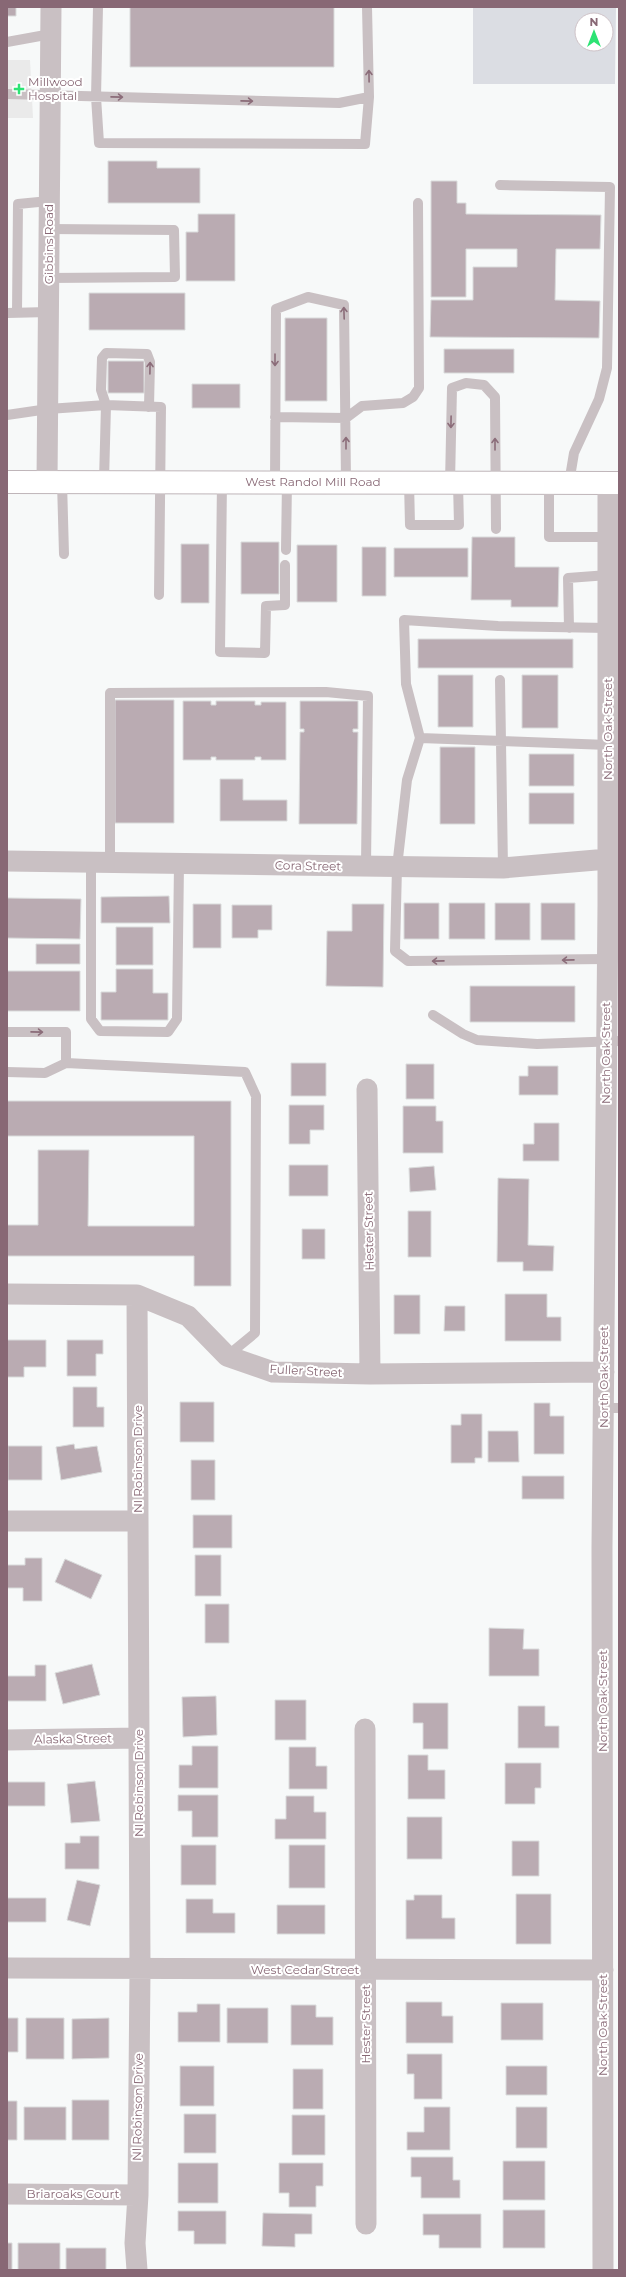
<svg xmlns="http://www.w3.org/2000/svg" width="626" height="2277" font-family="Montserrat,sans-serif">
<rect width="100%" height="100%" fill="#f7f9f9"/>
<path fill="#eaeaea" d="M7,60H30L33,118H7Z"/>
<path fill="#dbdde3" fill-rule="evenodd" d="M473,7H616L615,84H473ZM582,20H606V44H582Z"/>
<path fill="#baabb2" stroke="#d9dbdb" d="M7,7H16V16H7Z
M130,7H334V67H130Z
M108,161H157V168H200V203H108Z
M431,181H457V203H466V214L601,215L600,249H556L555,300L600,301L599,338L430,337L431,300H473V267H517V249H466V297H431Z
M198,214H235V281H186V232H198Z
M89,293H185V330H89Z
M285,318H327V401H285Z
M444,349H514V373H444Z
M108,361H144V393H108Z
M192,384H240V408H192Z
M472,537H515V567H559L558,607H511V600H471Z
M241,542H279V594H241Z
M181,544H209V603H181Z
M297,545H337V602H297Z
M362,547H386V596H362Z
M394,548H468V577H394Z
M418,639H573V668H418Z
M438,675H473V727H438Z
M522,675H558V728H522Z
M115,700H174V823H115Z
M183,701H211V705H216V701H255V705H261V702H286V760H261V757H255V760H216V757H211V760H183Z
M300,701H358V729H353V732H358L357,824H299L300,732H304V729H300Z
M440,747H475V824H440Z
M529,754H574V786H529Z
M220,779H243V800H287V821H220Z
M529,793H574V824H529Z
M169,896L170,923H101V897Z
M7,898L81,899L80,939L7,938Z
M404,903H439V939H404Z
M449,903H485V939H449Z
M495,903H530V940H495Z
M541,903H575V940H541Z
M193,904H221V948H193Z
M352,904H384L383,987L326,986L327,931H352Z
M232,905H272V930H258V938H232Z
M116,927H153V965H116Z
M36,944H80V964H36Z
M116,969H153V993H168V1020H101V992H116Z
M7,971H80V1011H7Z
M470,986H575V1022H470Z
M291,1063H326V1096H291Z
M406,1064H434V1099H406Z
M528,1066H558V1095H519V1076H528Z
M7,1101H231V1286H194V1256H7V1225H38V1150H89L88,1226H194V1136H7Z
M289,1105H324V1130H310V1144H289Z
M403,1106H436V1121H443V1153H403Z
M534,1123H559V1161H523V1144H534Z
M289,1165H328V1196H289Z
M434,1166L436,1190L410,1192L409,1168Z
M498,1178L529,1179L528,1245L554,1246L553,1271H523V1262H497Z
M408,1211H431V1257H408Z
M302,1229H325V1259H302Z
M505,1294H547V1317H561V1341H505Z
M394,1295H420V1334H394Z
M445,1306H465V1331H444Z
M7,1340H46V1367H24V1377H7Z
M67,1340H103V1354H96V1376H67Z
M73,1387H97V1407H104V1427H73Z
M180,1402H214V1442H180Z
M534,1403H550V1416H564V1454H534Z
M461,1414H482V1458H475V1463H451V1425H461Z
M488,1431H518L519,1462H488Z
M74,1444L75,1449L97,1446L102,1472L61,1480L56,1447Z
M8,1446H42V1480H8Z
M191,1460H215V1500H191Z
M522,1476H564V1499H522Z
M193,1515H232V1548H193Z
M195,1555H221V1596H195Z
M25,1558H42V1601H23V1588H7V1565H25Z
M65,1559L102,1575L91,1599L55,1582Z
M205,1604H229V1643H205Z
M489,1628L524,1629L523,1649H539V1676H489Z
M92,1664L100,1695L63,1704L55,1673Z
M35,1665H46V1701H7V1676H35Z
M216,1696L217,1735L183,1737L182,1697Z
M275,1700H306V1740H275Z
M413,1703H448V1749H423V1723H413Z
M518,1706H545V1726H559V1748H518Z
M192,1746H218V1788H179V1765H192Z
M289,1747H316V1766H327V1789H289Z
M408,1755H428V1770H445V1799H408Z
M505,1763H541V1788H535V1804H505Z
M95,1781L100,1821L71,1823L67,1784Z
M7,1782H45V1806H7Z
M178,1795H218V1837H192V1811H178Z
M286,1796H314V1812H326V1839H275V1819H286Z
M407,1817H442V1859H407Z
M80,1836H99V1869H65V1843H80Z
M512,1841H539V1876H512Z
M181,1845H216V1885H181Z
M289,1845H325V1888H289Z
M77,1880L100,1885L90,1926L67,1920Z
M516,1894H551V1944H516Z
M414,1895H442V1918H455V1939H406V1900H414Z
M7,1898H46V1922H7Z
M186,1899H213V1913H235V1933H186Z
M277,1905H325V1934H277Z
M406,2002H442V2016H453V2043H406Z
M501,2003H543V2040H501Z
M197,2004H220V2042H178V2012H197Z
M291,2005H316V2017H333V2045H291Z
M227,2008H268V2043H227Z
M7,2018H18V2052H7Z
M26,2018H64V2059H26Z
M109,2018V2058L72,2059V2019Z
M407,2054H442V2099H414V2074H407Z
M180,2066H214V2106H180Z
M506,2066H547V2095H506Z
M293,2069H323V2109H293Z
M72,2100H109V2140H72Z
M7,2101H17V2140H7Z
M24,2107H66V2140H24Z
M424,2107H450V2150H407V2132H424Z
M516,2107H547V2148H516Z
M184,2114H216V2153H184Z
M292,2115H325V2155H292Z
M411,2157H453V2180H460V2198H421V2177H411Z
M503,2161H545V2200H503Z
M178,2163H218V2203H178Z
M279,2163H323V2186H316V2207H289V2193H279Z
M503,2210H545V2248H503Z
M178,2211H226V2244H194V2231H178Z
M263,2213L312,2214V2234H295V2247L262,2246Z
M423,2214H481V2248H439V2235H423Z
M7,2243H12V2270H7Z
M18,2243H60V2270H18Z
M66,2248H106V2270H66Z"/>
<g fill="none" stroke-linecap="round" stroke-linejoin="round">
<defs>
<path id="secondary" d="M7,482L619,483"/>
</defs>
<use href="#secondary" stroke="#bfb5b9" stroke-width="24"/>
<path stroke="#c9c0c3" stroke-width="10" d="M98,7L96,97L99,143L365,144L369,97
M7,42L51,34
M7,94L339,103L369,97L367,7
M500,185L610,187L607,368L599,399L574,453L569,483
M49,278L175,277L174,230L49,229
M7,313L49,312
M17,313L18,204L49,201
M7,415L48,409L106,405L161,407L159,595
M275,417L346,418L362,406L403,403L413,397L419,388L418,203
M104,481L106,405L101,390L102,358L106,353L147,354L150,362L149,407
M222,481L220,652L265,653L266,606L285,605V565
M62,482L64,554
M275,482L276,309L308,297L344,305L346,482
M409,482L410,525H459L458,483
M450,483L452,388L466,383L484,385L495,397L496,529
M549,483V537H608
M286,550L287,482
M569,628L568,578L608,575
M500,680L503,868
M420,738L608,745
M91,862V1019L100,1031L168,1032L177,1019L179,864
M110,863V693L326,692L368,696L366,866
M607,959L408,961L395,951L397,867L407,780L420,738L406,684L404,620L498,626L608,628
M433,1015L463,1034L477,1040L537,1044L619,1041
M7,1032H66V1063L245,1072L256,1096L255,1333L227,1356
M7,1072L45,1073L66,1063
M604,1408H619"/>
<path stroke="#c9c0c3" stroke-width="21" d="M47,482L51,7
M7,861L503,868L608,859
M367,1089L370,1374
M7,1294L137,1295L188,1316L227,1356L273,1372L370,1374L604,1372
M137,1295L140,1969L138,2195L135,2243L137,2270
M7,1521H138
M365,1729L366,2224
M7,1740L139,1738
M7,1968L603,1970
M7,2194L138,2195
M603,2270L602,1548L608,905V483"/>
<use href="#secondary" stroke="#fff" stroke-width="22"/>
</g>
<defs><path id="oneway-shaft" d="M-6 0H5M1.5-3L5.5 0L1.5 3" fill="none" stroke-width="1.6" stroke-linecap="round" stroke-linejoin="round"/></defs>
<g stroke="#8b6c79">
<use href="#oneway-shaft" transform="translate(369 76) rotate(-91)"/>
<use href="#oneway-shaft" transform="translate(117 97) rotate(1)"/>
<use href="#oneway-shaft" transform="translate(247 101) rotate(1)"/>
<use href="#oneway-shaft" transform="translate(344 313) rotate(-92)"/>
<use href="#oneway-shaft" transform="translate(275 360) rotate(90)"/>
<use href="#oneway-shaft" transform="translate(150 368) rotate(-89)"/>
<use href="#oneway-shaft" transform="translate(451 422) rotate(91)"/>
<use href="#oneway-shaft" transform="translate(346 443) rotate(-90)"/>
<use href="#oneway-shaft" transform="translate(495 444) rotate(-90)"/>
<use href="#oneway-shaft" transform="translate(568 960) rotate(179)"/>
<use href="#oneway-shaft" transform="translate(438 961) rotate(179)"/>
<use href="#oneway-shaft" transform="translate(37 1032) rotate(1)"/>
</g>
<path fill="#2de374" stroke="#fff" stroke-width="1.5" d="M17 83h4v4h4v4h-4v4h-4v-4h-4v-4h4z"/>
<g text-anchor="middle" stroke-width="4" stroke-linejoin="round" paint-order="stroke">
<g font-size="12" fill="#886875" stroke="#fff" text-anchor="start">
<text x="28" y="86">Millwood<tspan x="28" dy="14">Hospital</tspan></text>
</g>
<g font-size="12" fill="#886875" stroke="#fff">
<text transform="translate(49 244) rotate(-90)" y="4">Gibbins Road</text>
<text x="313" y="486">West Randol Mill Road</text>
<text transform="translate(608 729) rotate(-90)" y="4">North Oak Street</text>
<text transform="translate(308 866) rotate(1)" y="4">Cora Street</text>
<text transform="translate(606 1053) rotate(-90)" y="4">North Oak Street</text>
<text transform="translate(369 1231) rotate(-91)" y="4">Hester Street</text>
<text transform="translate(306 1371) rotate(3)" y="4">Fuller Street</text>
<text transform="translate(604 1377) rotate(-90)" y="4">North Oak Street</text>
<text transform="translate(138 1459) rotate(-90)" y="4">Nl Robinson Drive</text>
<text transform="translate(603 1701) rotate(-90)" y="4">North Oak Street</text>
<text transform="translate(73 1739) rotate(-1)" y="4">Alaska Street</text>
<text transform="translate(139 1783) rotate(-90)" y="4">Nl Robinson Drive</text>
<text x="305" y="1974">West Cedar Street</text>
<text transform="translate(366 2024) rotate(-90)" y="4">Hester Street</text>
<text transform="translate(603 2025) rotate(-90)" y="4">North Oak Street</text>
<text transform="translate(138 2107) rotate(-89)" y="4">Nl Robinson Drive</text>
<text x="73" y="2198">Briaroaks Court</text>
</g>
</g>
<rect width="626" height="2277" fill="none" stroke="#886875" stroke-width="16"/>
<g transform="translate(594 32)"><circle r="19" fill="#ffffff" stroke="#cfc3c8"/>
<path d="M0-3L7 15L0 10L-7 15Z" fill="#2de374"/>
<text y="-6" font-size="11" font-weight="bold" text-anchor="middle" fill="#886875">N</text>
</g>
</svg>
